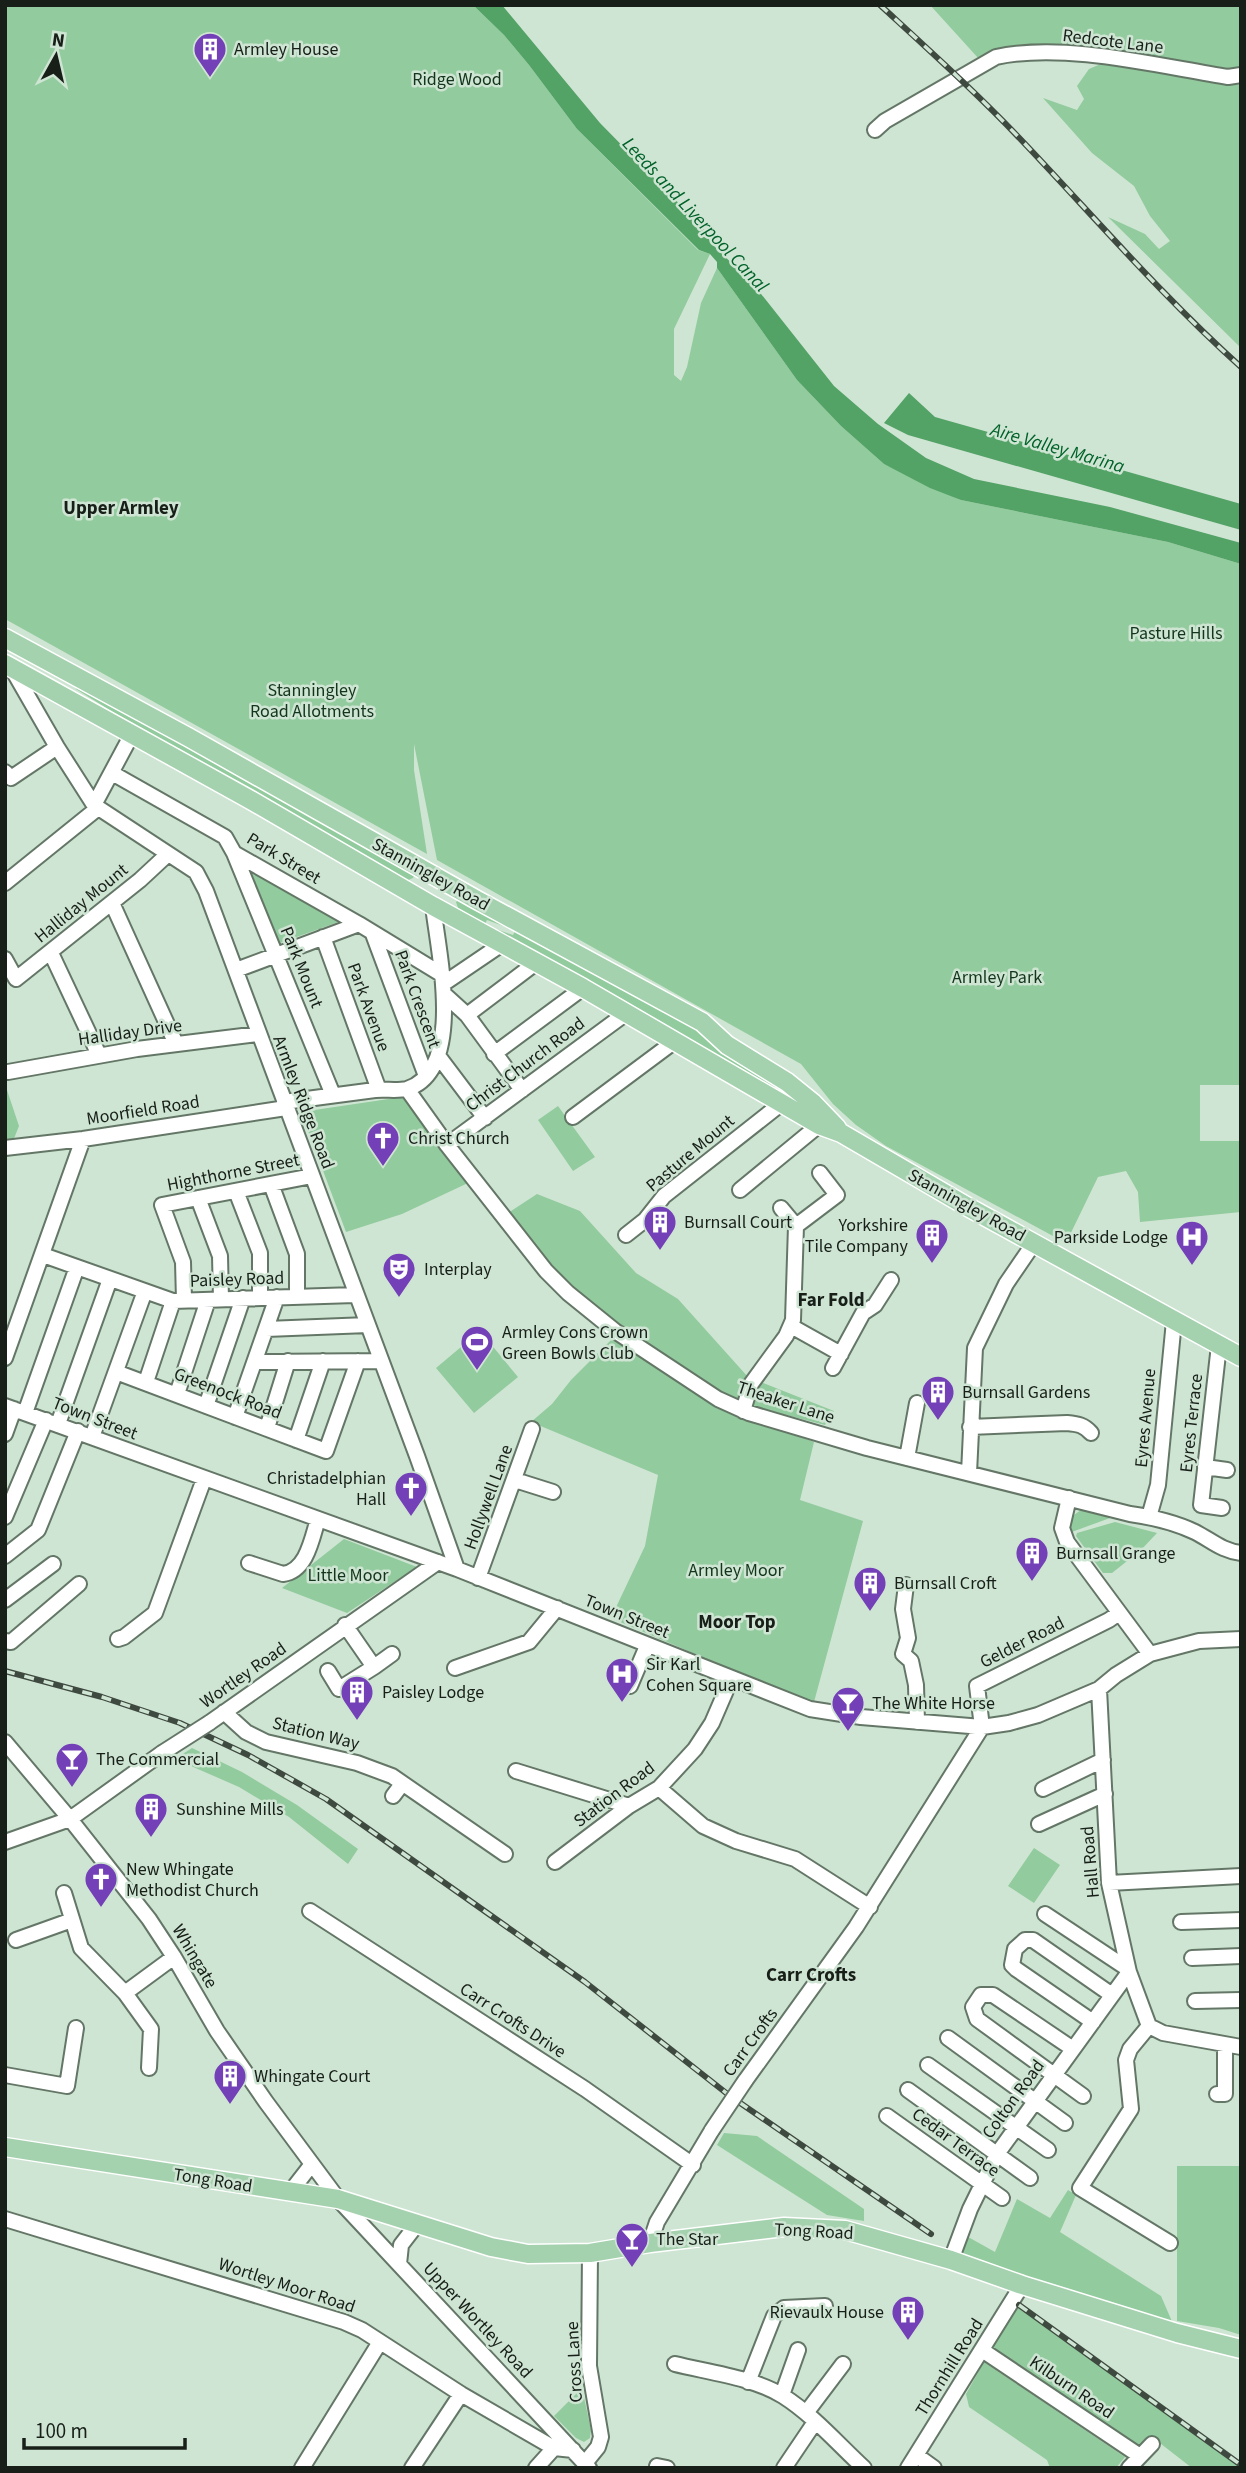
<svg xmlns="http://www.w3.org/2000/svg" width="1246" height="2473" font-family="'Source Sans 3',sans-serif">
<rect width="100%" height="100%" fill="#cfe5d3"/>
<path fill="#92cb9d" d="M5,5H473L504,35L529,65L577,129L698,250L710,254L674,329V375L681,381L687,367L701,303L717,268L797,380L841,426L884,464L961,500L1168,542L1241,564V1085H1200V1141H1241V1212L1140,1222L1138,1192L1126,1171L1098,1177L1066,1243L886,1146L856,1125L833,1104L801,1064L437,860L414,744V770L427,854L5,619Z
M930,5H1241V68L1227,70L1076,47L998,50L979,59Z
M1103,63L1241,85V348L1108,217L1145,234L1159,249L1170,241L1150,216L1134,186L1092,153L1043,98L1077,110L1084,99L1077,86L1089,69Z
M74,681L415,874L413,878L406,881L132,724L76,689Z
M249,867L341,921L280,943Z
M459,899L464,900L509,928L487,920L485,924L458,908L456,902Z
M495,929L513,935L515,931L689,1025L777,1083L776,1087C762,1089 743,1075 734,1065Z
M5,1084L19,1126L13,1141L5,1142Z
M402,1097L468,1183L402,1214L346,1232L301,1112Z
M558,1106L595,1157L573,1171L538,1120Z
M537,1194L580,1211L636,1273L678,1299L748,1377L834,1411L825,1425L747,1405L724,1396L639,1342L565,1282L536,1250L508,1213Z
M480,1331L518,1377L474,1413L436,1368Z
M614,1337L715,1405L814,1442L800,1500L863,1521L814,1702L779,1690L611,1618L645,1546L658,1475L531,1422L552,1404L571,1380Z
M1081,1510L1111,1516L1110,1518L1069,1533L1071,1517Z
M1115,1522L1157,1533L1141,1550L1112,1573H1103L1076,1536L1077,1533Z
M344,1539L417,1567L347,1613L282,1588Z
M192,1748L242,1772L297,1805L358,1849L348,1864L289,1817L239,1787L175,1759Z
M1034,1848L1060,1865L1034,1903L1008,1886Z
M724,2133L757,2136L864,2209V2221L827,2215L717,2145Z
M1177,2166H1241V2335L1219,2328L1177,2321Z
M1068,2190L1076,2195L1060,2232L1161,2296L1177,2333L951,2260L961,2233L995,2252L1017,2199L1050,2218Z
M1019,2305L1241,2465V2468H1192L1156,2440L1140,2456L982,2350L993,2343Z
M984,2362L1125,2457L1116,2468H1050L1047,2460L969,2407L966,2394Z
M582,2388L591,2430L590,2438L584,2442L576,2438L554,2416Z"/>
<path fill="#53a266" d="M473,5H502L600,123L704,229L711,243L754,285L834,386L878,424L926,458L974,479L1110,507L1241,543V564L1168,542L961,500L930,488L884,464L841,426L797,380L717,268V262L710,254L699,250L577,129L529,65L504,35Z
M909,393L935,417L1241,504V530L908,435L884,423Z"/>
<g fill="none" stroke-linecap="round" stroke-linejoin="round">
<defs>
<path id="minor" d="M875,130L885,121L996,57C1065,42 1158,66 1228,77L1241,75
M11,667L57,747L94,805L196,872L206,891L417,1456L457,1569
M5,772L11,778L57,747
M112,773L225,837L234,853L359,924L441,974
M94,805L132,734
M234,853L333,1095
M5,883L98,808
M112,903L176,1044
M373,934L426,1076
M323,937L379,1090
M51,953L99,1055
M5,959L16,979L140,880L168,854
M236,970L359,924
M443,984L502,944
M445,995L467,1015L522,1090
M467,1015L537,962
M494,1054L583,988
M439,1057L485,1118
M8,1072L137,1049L258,1034
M407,1089L447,1145L546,1271L568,1293L615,1331L718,1399L749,1413L867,1448L1130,1514C1151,1517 1176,1523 1195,1532C1211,1540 1222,1551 1241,1553
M284,1102C314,1098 344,1094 375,1090C385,1089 397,1091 407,1089C466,1070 438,951 433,906
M573,1117L675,1041
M447,1145L625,1014
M5,1148L83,1139L286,1108
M271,1184L297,1254V1297
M740,1190L819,1125
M236,1191L260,1253V1298
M198,1198L220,1256L221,1299
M781,1208L796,1226
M626,1235L645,1220L664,1196L782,1103
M43,1255L173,1301L355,1295
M184,1300L183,1262L162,1205L312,1176
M791,1326L841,1354
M266,1329L368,1325
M1219,1345L1201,1505L1222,1508
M5,1358L83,1139
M255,1362L381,1361
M833,1368L863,1313L875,1305L891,1280
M116,1372L326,1451L358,1361
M146,1382L173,1301
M177,1394L208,1300
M5,1406L457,1569L810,1709L861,1717L982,1727L1009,1723L1038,1715L1099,1689L1116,1675L1150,1654L1199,1641L1241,1639
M206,1406L243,1298
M743,1411L751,1384L786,1336L793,1320L796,1226L837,1195L820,1173
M25,1413L77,1267
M235,1417L277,1297
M58,1424L110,1279
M970,1427L1067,1423C1078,1424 1084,1425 1091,1433
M267,1428L288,1361
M5,1434L14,1409
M92,1437L145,1291
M296,1440L323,1361
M907,1458L917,1403
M1205,1467L1227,1470
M969,1473L975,1348L1006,1284L1034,1243
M515,1480L553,1492
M1069,1498L1062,1528L1067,1542L1150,1654
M5,1517L46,1420
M1149,1517L1158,1485L1174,1321
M5,1556L38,1530L78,1431
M249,1563L283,1574C307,1571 312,1538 318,1519
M478,1578L532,1429
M906,1585L903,1609L908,1638L903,1654L911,1661L916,1685L917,1722
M5,1600L53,1564
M118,1639L124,1637L155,1613L204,1479
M5,1641L11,1642L79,1584
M374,1667L392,1654
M455,1668L529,1642L557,1608
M328,1671L339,1689L374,1667L345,1625
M630,1686L647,1646
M1099,1689L1109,1883L1129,1972L1149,2026
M224,1712L246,1732L266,1742L357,1763L392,1776L505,1854
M209,1723L438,1562
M982,1727L977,1686L1109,1620L1119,1613
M5,1742L70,1819L149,1919L174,1957L217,2031L266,2102L338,2199L589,2468
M516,1771L629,1806
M659,1788L703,1826L736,1841L795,1859L870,1907
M1043,1789L1103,1760
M393,1796L402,1784
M1039,1824L1105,1794
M5,1842L70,1819L162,1753
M555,1862L629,1806L659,1788L695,1749L712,1723L731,1679
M1109,1883L1241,1876
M64,1893L81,1948L125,1993L151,2029L149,2068
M310,1911L585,2089L693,2165
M1045,1914L1128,1969
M1181,1922L1241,1920
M16,1940L72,1920
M1192,1958L1241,1956
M125,1993L174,1957
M1195,2001L1241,2000
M1093,2022L1016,1969L1012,1965L1015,1949L1025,1940H1033L1112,1995
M1149,2026L1130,2049L1126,2060L1131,2109L1080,2188L1170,2243
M1149,2026L1163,2033L1241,2047
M948,2038L1065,2123
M1073,2049L993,1995H981L973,2007L977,2019L1083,2096
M928,2065L1048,2150
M5,2075L67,2086L76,2028
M745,2081L856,1927L982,1727
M908,2090L1030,2178
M1217,2094H1225V2045
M887,2116L1002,2198
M291,2191L312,2164
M5,2219L344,2322L362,2330L461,2394L554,2448L573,2450
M650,2243L657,2222L712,2130
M951,2260L970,2209L997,2154L1129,1972
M399,2264L401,2245L418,2223
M982,2350L1140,2456
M675,2364C707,2372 755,2378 783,2396C813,2415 838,2444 864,2468
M748,2382L774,2316L784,2308L825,2306
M782,2395L798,2350
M806,2413L843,2364
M916,2455L934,2468
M585,2463L598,2447L601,2437L589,2366L590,2253
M657,2466L667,2468
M302,2468L380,2342
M412,2468L461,2394
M536,2468L554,2448
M784,2468L815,2422
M908,2468L1022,2285
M1129,2468L1152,2444"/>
<path id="major" d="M5,638L188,737L477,900L702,1022L727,1045L787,1082L813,1103L837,1128
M5,664L249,799L433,906L583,988L819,1125L841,1133L968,1207L1241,1357
M5,2147L338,2199L491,2247L528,2254L590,2253L650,2243L784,2227L845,2230L951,2260L1022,2285L1177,2333L1241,2349"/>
</defs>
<use href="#minor" stroke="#647767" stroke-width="18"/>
<use href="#major" stroke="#fff" stroke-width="21"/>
<use href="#minor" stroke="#fff" stroke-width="14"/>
<use href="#major" stroke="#a4d1ae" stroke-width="18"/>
<defs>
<path id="rail" d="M880,5C930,51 980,96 1026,145C1097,220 1164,298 1241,367
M5,1671L102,1697L180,1723L248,1755L326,1799L585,1982L730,2096L931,2234
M1019,2305L1241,2465"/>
</defs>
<use href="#rail" stroke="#3e493f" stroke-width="6"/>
<use href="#rail" stroke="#cfe5d3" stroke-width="3.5" stroke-dasharray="10" stroke-linecap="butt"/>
<defs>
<path id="minor-bridge" d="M162,1753L209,1723
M712,2130L745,2081"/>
</defs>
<use href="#minor-bridge" stroke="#647767" stroke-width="18" stroke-linecap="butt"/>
<use href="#minor-bridge" stroke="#fff" stroke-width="14"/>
</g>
<defs>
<symbol id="building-pin" viewBox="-11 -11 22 30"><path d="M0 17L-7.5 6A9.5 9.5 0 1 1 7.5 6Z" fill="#7440b7" stroke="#cfe5d3"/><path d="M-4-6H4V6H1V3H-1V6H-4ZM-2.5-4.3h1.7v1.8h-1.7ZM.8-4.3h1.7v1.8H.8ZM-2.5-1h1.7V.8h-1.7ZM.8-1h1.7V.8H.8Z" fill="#fff"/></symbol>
<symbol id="church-pin" viewBox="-11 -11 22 30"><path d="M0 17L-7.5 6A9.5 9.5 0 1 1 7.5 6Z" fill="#7440b7" stroke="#cfe5d3"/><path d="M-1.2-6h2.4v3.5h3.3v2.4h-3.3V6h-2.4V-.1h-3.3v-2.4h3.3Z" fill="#fff"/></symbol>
<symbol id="hospital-pin" viewBox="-11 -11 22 30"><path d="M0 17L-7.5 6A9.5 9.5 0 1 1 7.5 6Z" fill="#7440b7" stroke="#cfe5d3"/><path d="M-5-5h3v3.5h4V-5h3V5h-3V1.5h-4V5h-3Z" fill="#fff"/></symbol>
<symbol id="theatre-pin" viewBox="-11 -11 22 30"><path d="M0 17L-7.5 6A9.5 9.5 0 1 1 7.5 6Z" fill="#7440b7" stroke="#cfe5d3"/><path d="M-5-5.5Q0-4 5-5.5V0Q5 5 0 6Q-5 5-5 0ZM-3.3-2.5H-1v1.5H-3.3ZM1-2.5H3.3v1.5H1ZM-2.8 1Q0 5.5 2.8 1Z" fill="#fff"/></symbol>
<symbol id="stadium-pin" viewBox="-11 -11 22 30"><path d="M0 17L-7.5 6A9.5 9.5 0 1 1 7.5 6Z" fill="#7440b7" stroke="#cfe5d3"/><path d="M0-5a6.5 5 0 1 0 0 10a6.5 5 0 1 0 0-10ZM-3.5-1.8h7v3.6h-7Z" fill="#fff"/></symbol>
<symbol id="bar-pin" viewBox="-11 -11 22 30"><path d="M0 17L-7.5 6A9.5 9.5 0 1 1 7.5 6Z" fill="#7440b7" stroke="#cfe5d3"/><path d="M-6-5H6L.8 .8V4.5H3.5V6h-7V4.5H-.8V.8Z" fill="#fff"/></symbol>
</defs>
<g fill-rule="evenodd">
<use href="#building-pin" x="191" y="30" width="38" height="52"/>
<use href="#church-pin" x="364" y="1119" width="38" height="52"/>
<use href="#building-pin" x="641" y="1203" width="38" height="52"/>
<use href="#building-pin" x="913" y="1216" width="38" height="52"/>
<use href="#hospital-pin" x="1173" y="1218" width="38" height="52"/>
<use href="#theatre-pin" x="380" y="1250" width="38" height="52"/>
<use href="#stadium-pin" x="458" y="1323" width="38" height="52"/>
<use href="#building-pin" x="919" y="1373" width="38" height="52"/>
<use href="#church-pin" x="392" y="1469" width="38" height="52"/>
<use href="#building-pin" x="1013" y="1534" width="38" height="52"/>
<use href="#building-pin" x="851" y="1564" width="38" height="52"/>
<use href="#hospital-pin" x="603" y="1655" width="38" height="52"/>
<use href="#building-pin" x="338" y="1673" width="38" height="52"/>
<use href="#bar-pin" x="829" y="1684" width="38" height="52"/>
<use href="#bar-pin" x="53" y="1740" width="38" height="52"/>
<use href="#building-pin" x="132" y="1790" width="38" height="52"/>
<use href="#church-pin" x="82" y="1860" width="38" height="52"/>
<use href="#building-pin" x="211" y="2057" width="38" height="52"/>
<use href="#bar-pin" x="613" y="2220" width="38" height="52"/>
<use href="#building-pin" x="889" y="2293" width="38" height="52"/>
</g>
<g text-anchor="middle" stroke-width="5" stroke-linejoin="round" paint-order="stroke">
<g font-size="18" fill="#171f18" stroke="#cfe5d3">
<text transform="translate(1113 41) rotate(7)" y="6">Redcote Lane</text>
<text transform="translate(284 858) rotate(31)" y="6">Park Street</text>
<text transform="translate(431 874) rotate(29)" y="6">Stanningley Road</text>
<text transform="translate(81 903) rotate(-39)" y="6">Halliday Mount</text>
<text transform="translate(302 967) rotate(68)" y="6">Park Mount</text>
<text transform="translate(418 999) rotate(70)" y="6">Park Crescent</text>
<text transform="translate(369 1007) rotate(70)" y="6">Park Avenue</text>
<text transform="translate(130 1032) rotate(-8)" y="6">Halliday Drive</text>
<text transform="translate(525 1064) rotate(-37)" y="6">Christ Church Road</text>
<text transform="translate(304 1102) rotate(69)" y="6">Armley Ridge Road</text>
<text transform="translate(143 1110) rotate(-9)" y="6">Moorfield Road</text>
<text transform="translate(690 1153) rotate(-40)" y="6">Pasture Mount</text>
<text transform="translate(233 1172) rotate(-11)" y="6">Highthorne Street</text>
<text transform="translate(967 1205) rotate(29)" y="6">Stanningley Road</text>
<text transform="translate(237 1279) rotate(-2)" y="6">Paisley Road</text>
<text transform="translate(228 1393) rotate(21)" y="6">Greenock Road</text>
<text transform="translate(786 1402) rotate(18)" y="6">Theaker Lane</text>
<text transform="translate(95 1418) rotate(21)" y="6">Town Street</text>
<text transform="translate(1145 1418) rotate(-85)" y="6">Eyres Avenue</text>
<text transform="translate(1191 1423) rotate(-84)" y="6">Eyres Terrace</text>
<text transform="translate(488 1497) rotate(-70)" y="6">Hollywell Lane</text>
<text transform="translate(627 1616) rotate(22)" y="6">Town Street</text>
<text transform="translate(1022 1642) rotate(-27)" y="6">Gelder Road</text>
<text transform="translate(243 1675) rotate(-35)" y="6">Wortley Road</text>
<text transform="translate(316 1733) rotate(14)" y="6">Station Way</text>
<text transform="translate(614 1794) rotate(-37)" y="6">Station Road</text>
<text transform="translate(1090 1862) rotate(-95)" y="6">Hall Road</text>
<text transform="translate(195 1956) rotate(59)" y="6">Whingate</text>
<text transform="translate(513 2020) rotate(33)" y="6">Carr Crofts Drive</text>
<text transform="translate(750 2042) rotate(-54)" y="6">Carr Crofts</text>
<text transform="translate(1013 2099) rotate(-54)" y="6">Colton Road</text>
<text transform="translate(956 2142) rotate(36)" y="6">Cedar Terrace</text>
<text transform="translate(213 2180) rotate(9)" y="6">Tong Road</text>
<text transform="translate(814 2231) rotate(3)" y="6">Tong Road</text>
<text transform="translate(287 2285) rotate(18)" y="6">Wortley Moor Road</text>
<text transform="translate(478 2320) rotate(47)" y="6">Upper Wortley Road</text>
<text transform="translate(574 2362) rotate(-93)" y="6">Cross Lane</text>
<text transform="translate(949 2367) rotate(-58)" y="6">Thornhill Road</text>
<text transform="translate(1072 2387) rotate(34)" y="6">Kilburn Road</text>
</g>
<g font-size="18" fill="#171f18" stroke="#cfe5d3" text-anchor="start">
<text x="234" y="55">Armley House</text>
<text x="408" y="1144">Christ Church</text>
<text x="684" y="1228">Burnsall Court</text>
<text x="908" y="1231" text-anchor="end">Yorkshire<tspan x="908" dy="21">Tile Company</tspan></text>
<text x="1168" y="1243" text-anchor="end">Parkside Lodge</text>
<text x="424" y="1275">Interplay</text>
<text x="502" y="1338">Armley Cons Crown<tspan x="502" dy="21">Green Bowls Club</tspan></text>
<text x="962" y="1398">Burnsall Gardens</text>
<text x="386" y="1484" text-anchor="end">Christadelphian<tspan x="386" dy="21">Hall</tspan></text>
<text x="1056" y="1559">Burnsall Grange</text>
<text x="894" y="1589">Burnsall Croft</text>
<text x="646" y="1670">Sir Karl<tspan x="646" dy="21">Cohen Square</tspan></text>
<text x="382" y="1698">Paisley Lodge</text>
<text x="872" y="1709">The White Horse</text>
<text x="96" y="1765">The Commercial</text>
<text x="176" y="1815">Sunshine Mills</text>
<text x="126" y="1875">New Whingate<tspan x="126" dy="21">Methodist Church</tspan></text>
<text x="254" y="2082">Whingate Court</text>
<text x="656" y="2245">The Star</text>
<text x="884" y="2318" text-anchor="end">Rievaulx House</text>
</g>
<g font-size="18" fill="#13351c" stroke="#cfe5d3">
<text x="457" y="85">Ridge Wood</text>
<text x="1176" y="639">Pasture Hills</text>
<text x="312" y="696">Stanningley<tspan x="312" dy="21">Road Allotments</tspan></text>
<text x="997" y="983">Armley Park</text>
<text x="736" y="1576">Armley Moor</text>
<text x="348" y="1581">Little Moor</text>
</g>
<g font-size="19" font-style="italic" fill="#016229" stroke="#cfe5d3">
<text transform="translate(696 214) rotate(47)" y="7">Leeds and Liverpool Canal</text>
<text transform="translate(1058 447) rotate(16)" y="7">Aire Valley Marina</text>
</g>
<g font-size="19" font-weight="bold" fill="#171f18" stroke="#cfe5d3">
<text x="121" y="514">Upper Armley</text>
<text x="831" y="1306">Far Fold</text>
<text x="737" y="1628">Moor Top</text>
<text x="811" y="1981">Carr Crofts</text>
</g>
</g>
<rect width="1246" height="2473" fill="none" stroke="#171f18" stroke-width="14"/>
<g transform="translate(56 56) rotate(8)" stroke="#cfe5d3" stroke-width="5" paint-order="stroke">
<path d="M0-5L12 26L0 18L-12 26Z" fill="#171f18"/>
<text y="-10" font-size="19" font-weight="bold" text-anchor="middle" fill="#171f18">N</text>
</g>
<path d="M24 2438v10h161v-10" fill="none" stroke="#171f18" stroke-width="3.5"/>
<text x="35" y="2438" font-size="21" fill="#171f18" stroke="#cfe5d3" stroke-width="5" paint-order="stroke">100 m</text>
</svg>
